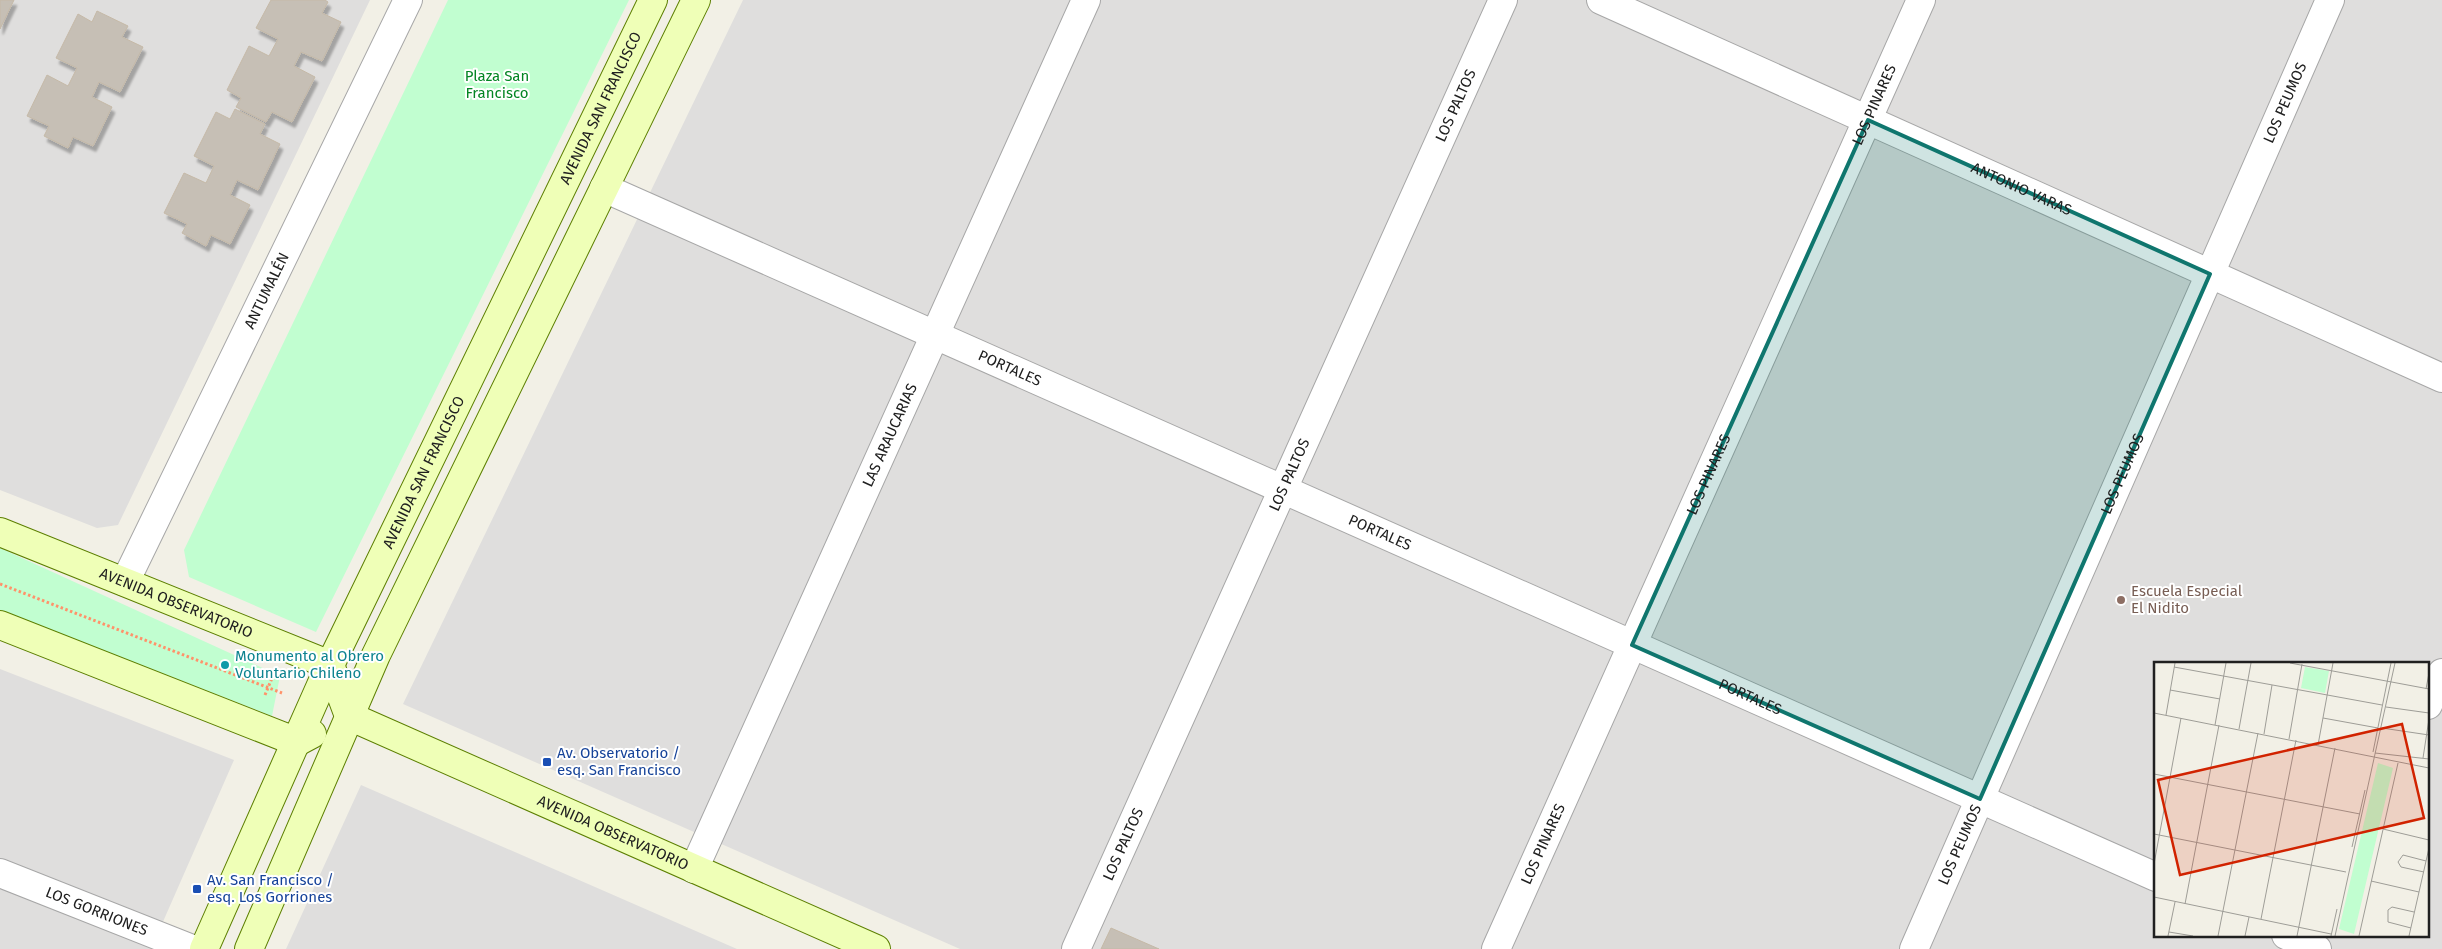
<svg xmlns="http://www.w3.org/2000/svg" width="2442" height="949" font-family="'Fira Sans',sans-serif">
<defs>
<filter id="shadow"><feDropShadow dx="3" dy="5.5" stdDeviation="1" flood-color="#0004"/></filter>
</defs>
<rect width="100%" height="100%" fill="#f2f0e6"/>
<path fill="#dfdedd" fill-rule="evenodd" d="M0,0H370L118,525L97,528L0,490Z
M743,0H2442V949H960L403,704ZM2156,663H2428V935H2156Z
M0,669L234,760L151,949H0Z
M361,785L737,949H286Z"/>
<path fill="#c1fed0" d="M448,0H629L316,632L189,577L184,550Z
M0,548L280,676L272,716L0,610Z"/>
<path fill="#c6bfb5" stroke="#c5b9a7" filter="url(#shadow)" d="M0,0H14L0,29Z
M271,0H325L328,2L322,13L341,22L322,61L301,52L294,66L315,77L292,122L272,112L266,122L236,107L241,98L227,90L249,46L269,56L278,39L256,28Z
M97,11L128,26L122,37L143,47L120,92L99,82L92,97L112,107L93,146L73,137L68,148L44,136L49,126L27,116L47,75L68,86L77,68L56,58L78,14L92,22Z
M235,109L265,124L260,134L280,144L258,190L237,180L230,195L250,205L230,244L211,235L206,246L182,233L187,224L164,213L184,173L206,183L214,166L194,156L216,112L230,119Z
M1111,928L1159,949H1101Z"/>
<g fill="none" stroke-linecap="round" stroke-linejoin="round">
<defs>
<g id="minor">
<path id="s1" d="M1601,0L2442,378"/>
<path id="s2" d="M604,188L2156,877"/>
<path id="s3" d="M125,582L408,0"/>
<path d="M2428,705L2442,673"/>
<path id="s4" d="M694,869L1086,0"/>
<path id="s5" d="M0,873L192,949"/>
<path d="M2286,935L2317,949"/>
<path id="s6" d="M1076,949L1503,0"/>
<path id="s7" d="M1496,949L1921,0"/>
<path id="s8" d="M1914,949L2330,0"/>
</g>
<g id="secondary">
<path id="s9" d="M0,532L330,665L349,716L876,949"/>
<path d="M0,625L297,742L312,734"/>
<path id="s10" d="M204,949L330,665L653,0"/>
<path d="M249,949L376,655L696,0"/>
</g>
</defs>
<use href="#minor" stroke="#a7a7a7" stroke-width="30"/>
<use href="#secondary" stroke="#5c7f00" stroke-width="30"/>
<path stroke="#ff926a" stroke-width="3" stroke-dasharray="2.5 2.5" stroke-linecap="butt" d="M0,584L282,693
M265,695L272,678"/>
<use href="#minor" stroke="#fff" stroke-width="28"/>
<use href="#secondary" stroke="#efffb7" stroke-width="28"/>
</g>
<path fill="#0f766e" fill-opacity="0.2" stroke="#0f766e" stroke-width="4" stroke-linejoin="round" d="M1868,120L2210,274L1980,799L1632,645Z"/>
<circle fill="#8d6e63" stroke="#fff" stroke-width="2" cx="2121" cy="600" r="5"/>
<circle fill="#0f9aa8" stroke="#fff" stroke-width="2" cx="225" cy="665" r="5"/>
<g fill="#1a4fb4" stroke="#fff" stroke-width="2">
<rect x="542" y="757" width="10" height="10" rx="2.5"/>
<rect x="192" y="884" width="10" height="10" rx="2.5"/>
</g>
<g text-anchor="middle" stroke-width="4" stroke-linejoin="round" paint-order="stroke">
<g font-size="15" fill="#038523" stroke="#fff">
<text x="497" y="81">Plaza San<tspan x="497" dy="17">Francisco</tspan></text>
</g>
<g font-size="15" fill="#202020" stroke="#fff">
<text dy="5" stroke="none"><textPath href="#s8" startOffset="924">LOS PEUMOS</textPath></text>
<text dy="5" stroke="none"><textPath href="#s6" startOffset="925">LOS PALTOS</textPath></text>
<text dy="5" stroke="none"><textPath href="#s7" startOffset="925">LOS PINARES</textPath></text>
<text dy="5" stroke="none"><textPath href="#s10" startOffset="930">AVENIDA SAN FRANCISCO</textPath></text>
<text dy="5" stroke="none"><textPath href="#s1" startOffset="461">ANTONIO VARAS</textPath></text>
<text dy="5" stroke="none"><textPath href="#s3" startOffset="324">ANTUMALÉN</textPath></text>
<text dy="5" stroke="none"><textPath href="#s2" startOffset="444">PORTALES</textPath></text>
<text dy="5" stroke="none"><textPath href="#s4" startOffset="476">LAS ARAUCARIAS</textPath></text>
<text dy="5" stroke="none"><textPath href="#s10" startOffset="525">AVENIDA SAN FRANCISCO</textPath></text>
<text dy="5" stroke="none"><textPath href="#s6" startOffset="520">LOS PALTOS</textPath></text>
<text dy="5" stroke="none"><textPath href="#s7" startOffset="520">LOS PINARES</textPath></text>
<text dy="5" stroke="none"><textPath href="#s8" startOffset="519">LOS PEUMOS</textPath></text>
<text dy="5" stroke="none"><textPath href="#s2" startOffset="849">PORTALES</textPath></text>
<text dy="5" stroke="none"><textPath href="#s9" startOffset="190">AVENIDA OBSERVATORIO</textPath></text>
<text dy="5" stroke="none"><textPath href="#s2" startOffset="1254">PORTALES</textPath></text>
<text dy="5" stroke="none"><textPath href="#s9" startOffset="699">AVENIDA OBSERVATORIO</textPath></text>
<text dy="5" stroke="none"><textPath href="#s6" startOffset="115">LOS PALTOS</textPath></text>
<text dy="5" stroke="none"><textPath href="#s7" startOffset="115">LOS PINARES</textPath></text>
<text dy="5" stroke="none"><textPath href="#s8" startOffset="114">LOS PEUMOS</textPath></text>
<text dy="5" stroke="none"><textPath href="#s5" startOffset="104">LOS GORRIONES</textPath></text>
</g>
<g font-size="15" fill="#785e54" stroke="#fff" text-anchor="start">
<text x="2131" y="596">Escuela Especial<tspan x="2131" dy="17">El Nidito</tspan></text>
</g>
<g font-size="15" fill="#0d838f" stroke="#fff" text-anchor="start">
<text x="235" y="661">Monumento al Obrero<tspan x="235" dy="17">Voluntario Chileno</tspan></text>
</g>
<g font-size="15" fill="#164399" stroke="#fff" text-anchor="start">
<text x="557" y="758">Av. Observatorio /<tspan x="557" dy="17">esq. San Francisco</tspan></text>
<text x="207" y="885">Av. San Francisco /<tspan x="207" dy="17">esq. Los Gorriones</tspan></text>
</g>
</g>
<g transform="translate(2154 662)">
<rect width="275" height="275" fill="#f2f0e6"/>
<path d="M151,5L175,9L171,31L147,26ZM224,101L239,106L200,272L185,267Z" fill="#c1fed0"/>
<path fill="none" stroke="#9e9d97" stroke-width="1" d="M136,1L275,27M20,5L228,43M272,27L275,11M16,28L66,37M232,45L275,51M0,51L275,106M12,53L21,1M169,56L224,66M61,63L72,1M228,66L275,73M85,67L97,1M110,72L118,23M135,77L148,2M164,83L179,1M219,90L237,1M221,91L275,97M269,96L275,57M0,112L206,152M229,167L275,178M0,172L192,210M198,185L211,128M0,202L27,56M270,210L247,205L244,200L249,193L272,199M217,219L265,230M0,235L177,272M31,242L65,63M107,257L142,78M257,266L234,260V248L238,245L260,250M15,270L39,274M14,274L21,240M64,274L104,71M91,274L95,255M143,274L181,86M177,274L183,247M181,274L241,1M205,274L244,101M255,274L275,186"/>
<path fill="#d12300" fill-opacity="0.15" stroke="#d12300" stroke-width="2.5" d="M248,62L270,156L26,213L4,118Z"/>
<rect width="275" height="275" fill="none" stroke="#202020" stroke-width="2.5"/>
</g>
</svg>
